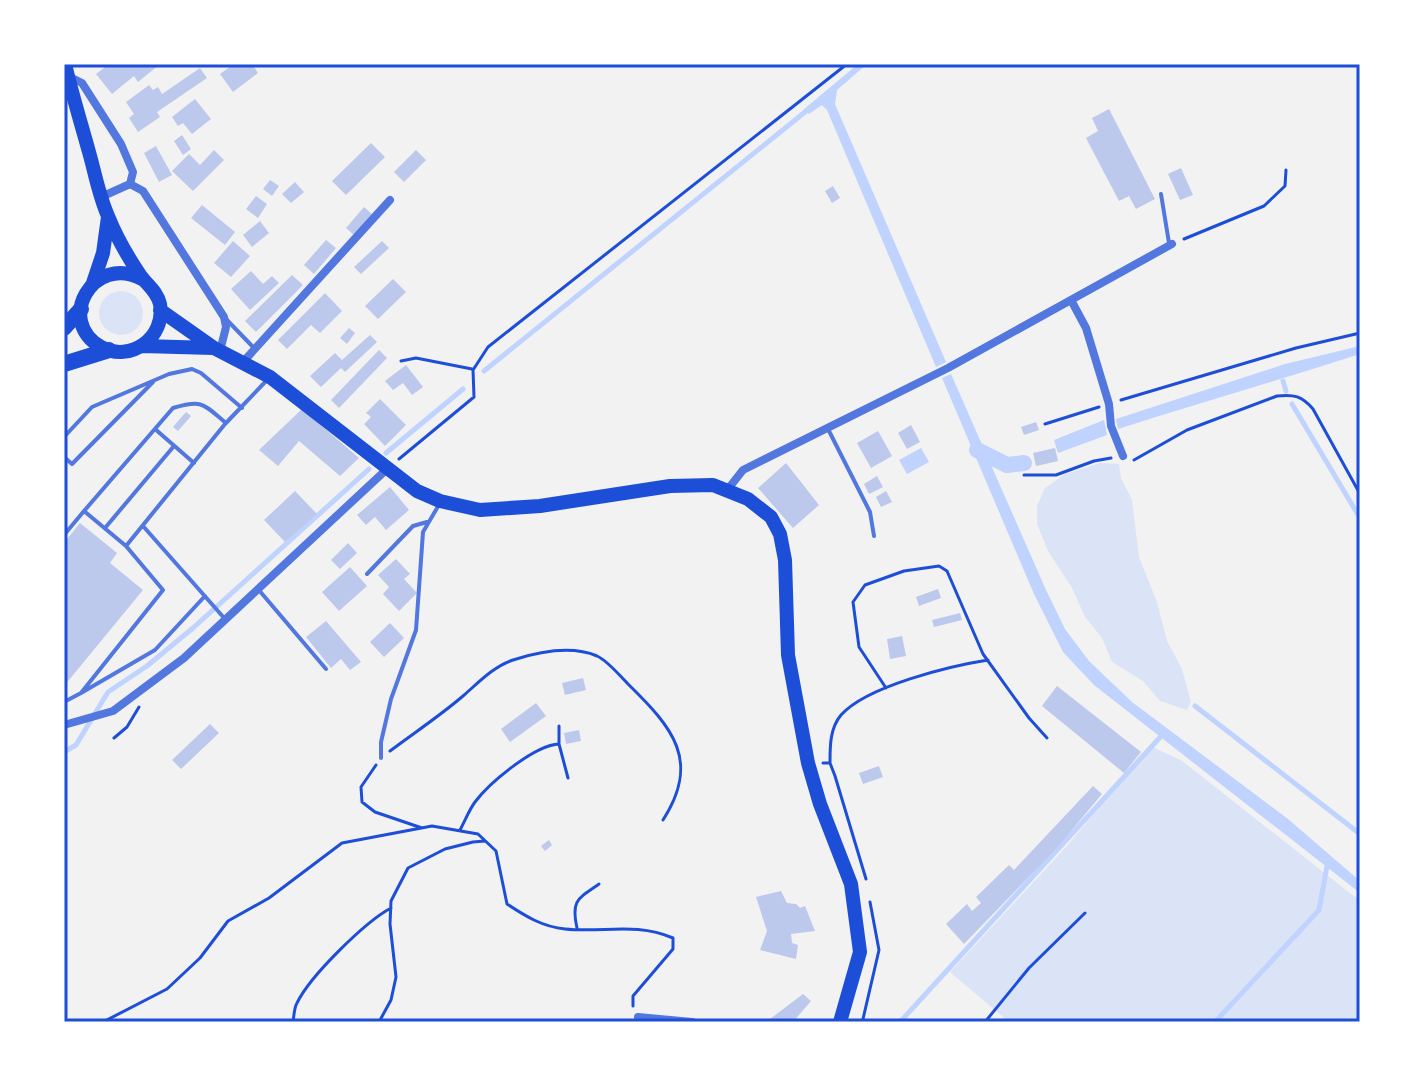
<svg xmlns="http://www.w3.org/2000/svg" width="1424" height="1086" font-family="'Source Serif 4',serif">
<rect width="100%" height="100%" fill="#f2f2f2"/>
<path fill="#dbe4f7" d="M99 313a22 22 0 1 1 44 0a22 22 0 1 1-44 0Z
M1100,463L1119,464L1121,478L1132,500L1139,557L1157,602L1167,641L1182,669L1191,702L1187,710L1160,701L1143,681L1112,662L1102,638L1085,617L1072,588L1048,551L1037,524V506L1045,488L1065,474Z
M1150,746L1181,760L1360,901V1022H1009L950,972L1066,847Z"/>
<path fill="#bfd3fe" d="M858,64H867L837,90L835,104L946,362L936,367L827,110L822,105L809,114L803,110Z
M1360,346V354C1280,380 1199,403 1118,429L1116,419L1285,364Z
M951,374L1046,590L1065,629L1089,661L1132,702L1288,819L1360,881V893L1094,685L1063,652L1034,594L942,378Z
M1104,420L1107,435L1058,453L1054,440Z
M921,448L929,462L907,474L899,460Z"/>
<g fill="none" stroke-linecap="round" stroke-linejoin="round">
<path stroke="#bfd3fe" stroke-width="5" d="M484,371L810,108
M1283,381L1286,391
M1292,404L1360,518
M386,453L463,389
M1195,706L1360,834
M64,752L76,745L108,692L147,666L193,628L369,469
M900,1022L1164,733
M1215,1022L1319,910L1328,861"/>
<path stroke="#bfd3fe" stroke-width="16" d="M977,450L1007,465L1024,463"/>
</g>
<path fill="#bdc9ec" d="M109,64H160L138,82L134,76L112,94L96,74Z
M234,64H252L258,73L233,92L220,74Z
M200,68L207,78L157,112L160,117L138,132L129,118L134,114L126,102L149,85L153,90L158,87L162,94Z
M195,99L211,119L192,134L183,123L178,126L172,117Z
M1109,109L1155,199L1136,209L1129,196L1119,201L1086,138L1098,131L1092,118Z
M182,135L191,149L183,155L174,141Z
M371,143L385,157L346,195L332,181Z
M156,146L172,175L159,182L144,153Z
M214,150L224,160L193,191L172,171L189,154L200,165Z
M416,150L426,160L404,182L394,172Z
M1181,168L1193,195L1180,200L1168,174Z
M270,180L279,186L272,196L263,189Z
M295,182L304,192L291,203L282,194Z
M833,186L840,198L832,203L825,191Z
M256,196L267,204L258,218L246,209Z
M202,205L235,232L225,245L191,218Z
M364,207L373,215L355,236L346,228Z
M260,221L269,233L252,247L243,235Z
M326,240L336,248L314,274L304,265Z
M233,241L250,256L231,277L214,263Z
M382,241L389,248L361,274L354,267Z
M251,271L263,284L272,276L279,283L250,310L231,289Z
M292,275L303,285L256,332L245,321Z
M393,279L406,292L378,319L365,306Z
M325,293L342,311L320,333L311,325L287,349L278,340Z
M349,328L355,333L347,344L340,338Z
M370,335L377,342L345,372L341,368L321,387L310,376L335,353L342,360Z
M379,350L387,358L339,408L331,400Z
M406,365L423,387L412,395L403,383L393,390L385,381Z
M380,399L406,425L385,446L364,424L371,417L366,413Z
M302,409L359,458L340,476L299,441L278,466L259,450Z
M186,412L191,416L178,431L173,427Z
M1036,422L1039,430L1024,435L1021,427Z
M911,425L920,442L907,449L898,433Z
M878,431L892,456L871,468L857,443Z
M1055,448L1058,461L1036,466L1033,453Z
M786,463L819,505L793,528L758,488Z
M877,476L883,487L869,494L864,484Z
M390,487L409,510L386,530L375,517L366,525L357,515Z
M295,491L317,514L285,542L264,520Z
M886,491L892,502L881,507L876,497Z
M80,523L117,553L110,563L143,590L64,686V543Z
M348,543L357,553L340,569L331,560Z
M396,559L410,574L404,579L417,593L399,611L383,594L389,587L378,575Z
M350,567L367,586L339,611L322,592Z
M938,589L941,598L919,606L916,597Z
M960,613L962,620L934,627L932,620Z
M326,621L361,662L350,670L341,659L331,668L306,637Z
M390,623L404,638L384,657L370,642Z
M902,636L906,656L890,659L887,639Z
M583,678L586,690L565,695L562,683Z
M1057,686L1141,752L1124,773L1042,706Z
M536,703L546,716L510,742L501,729Z
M210,724L219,733L181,769L172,760Z
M579,730L581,741L566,744L564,733Z
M879,766L883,777L863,784L859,773Z
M1093,786L1102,794L1056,849L964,944L946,924L967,904L972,911L981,903L976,897L1009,865L1014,870Z
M549,840L552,845L545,851L541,846Z
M781,891L787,903L796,904L800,908L805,906L815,931L791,934L792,943L798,945L796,959L760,950L767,931L756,897Z
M803,994L811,1001L793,1022H766Z"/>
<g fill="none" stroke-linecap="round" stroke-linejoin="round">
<path stroke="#1d4ed8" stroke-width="3" d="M1184,239L1264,206L1285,186L1286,170
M401,361L416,358L472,369
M1121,400L1296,348L1360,333
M1045,424L1099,407
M399,459L474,397L473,370L488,347L847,64
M1134,460L1187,430L1277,396C1294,394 1302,396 1313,409L1360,494
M1024,475H1056L1094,461L1111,458
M886,688L859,647L853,602L865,585L904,571L939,566L947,571L983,654L1029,718L1047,738
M559,726V743
M114,738L127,727L139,707
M390,751C414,733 441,715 463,696C478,683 494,666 513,660C538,652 571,645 597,656C608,661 619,675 628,684C673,728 701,761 663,820
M830,762C830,746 830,728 841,715C867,686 950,666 988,660
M823,763H830L835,776L866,879
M376,765L361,787L362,802L375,812L422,828
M460,830C465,821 469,810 475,802C490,782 535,745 559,744L568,778
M577,928C571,901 577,899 599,884
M103,1022L167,989L200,958L228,921L269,898L342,843L432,826L478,834L496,851L507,904C525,916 543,927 565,929C604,933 635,922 673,938V949L633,996V1006
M293,1022C294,1016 294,1008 297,1003C310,976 365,922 391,908
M379,1022L391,1000L396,977L390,924L391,901L408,868L445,849L473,842L485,841
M860,1022L863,1019L879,950L870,902
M985,1022L1029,968L1085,913"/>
<path stroke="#5277de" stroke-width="4" d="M1161,194L1169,243
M226,319L254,348
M155,429L194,463
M828,429L870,512L874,536
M64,437L92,407L169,374L192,369L201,373L242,408
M64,457L72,464L153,382
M143,526L225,619
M105,528L174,446
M64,535L84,511
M126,546L225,424
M367,574L413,526L427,522
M258,589L326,669
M205,596L155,650L81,693L163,590L126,546L84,511L173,408C203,399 203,404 226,423L268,379
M64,702L81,693
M381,758V742L391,699L416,630L423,532L440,503"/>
<path stroke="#5277de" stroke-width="8" d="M68,76L82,83L121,144L133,172L130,184
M130,184L143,191L224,317L226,327L220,351
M101,197L130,184
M1071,300L1086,328L1109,404L1111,426L1123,456
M243,362L390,200
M728,489L743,470L948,368L1172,244
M64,725L113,711L184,658L387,469
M638,1017L692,1022"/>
<path stroke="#1d4ed8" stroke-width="14" d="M65,64C72,94 81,123 89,152C95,173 99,196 108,216C116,236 128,257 140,275C147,285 157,291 160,304C166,338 130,363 101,347C55,321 93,253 142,279
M93,283L103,253L108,217
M160,310L214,348L270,377L417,491L440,501L480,510L540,506L670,486L713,485L748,499L771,517L780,534L785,560L788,655L808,763L820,804L851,884L860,952L840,1022
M142,346L213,348"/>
<path stroke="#1d4ed8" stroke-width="16" d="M64,328L81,309
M64,364L109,350"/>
</g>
<rect width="1424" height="1086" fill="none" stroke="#ffffff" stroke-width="132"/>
<rect x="66" y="66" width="1292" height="954" fill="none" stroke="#1d4ed8" stroke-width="3"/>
</svg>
